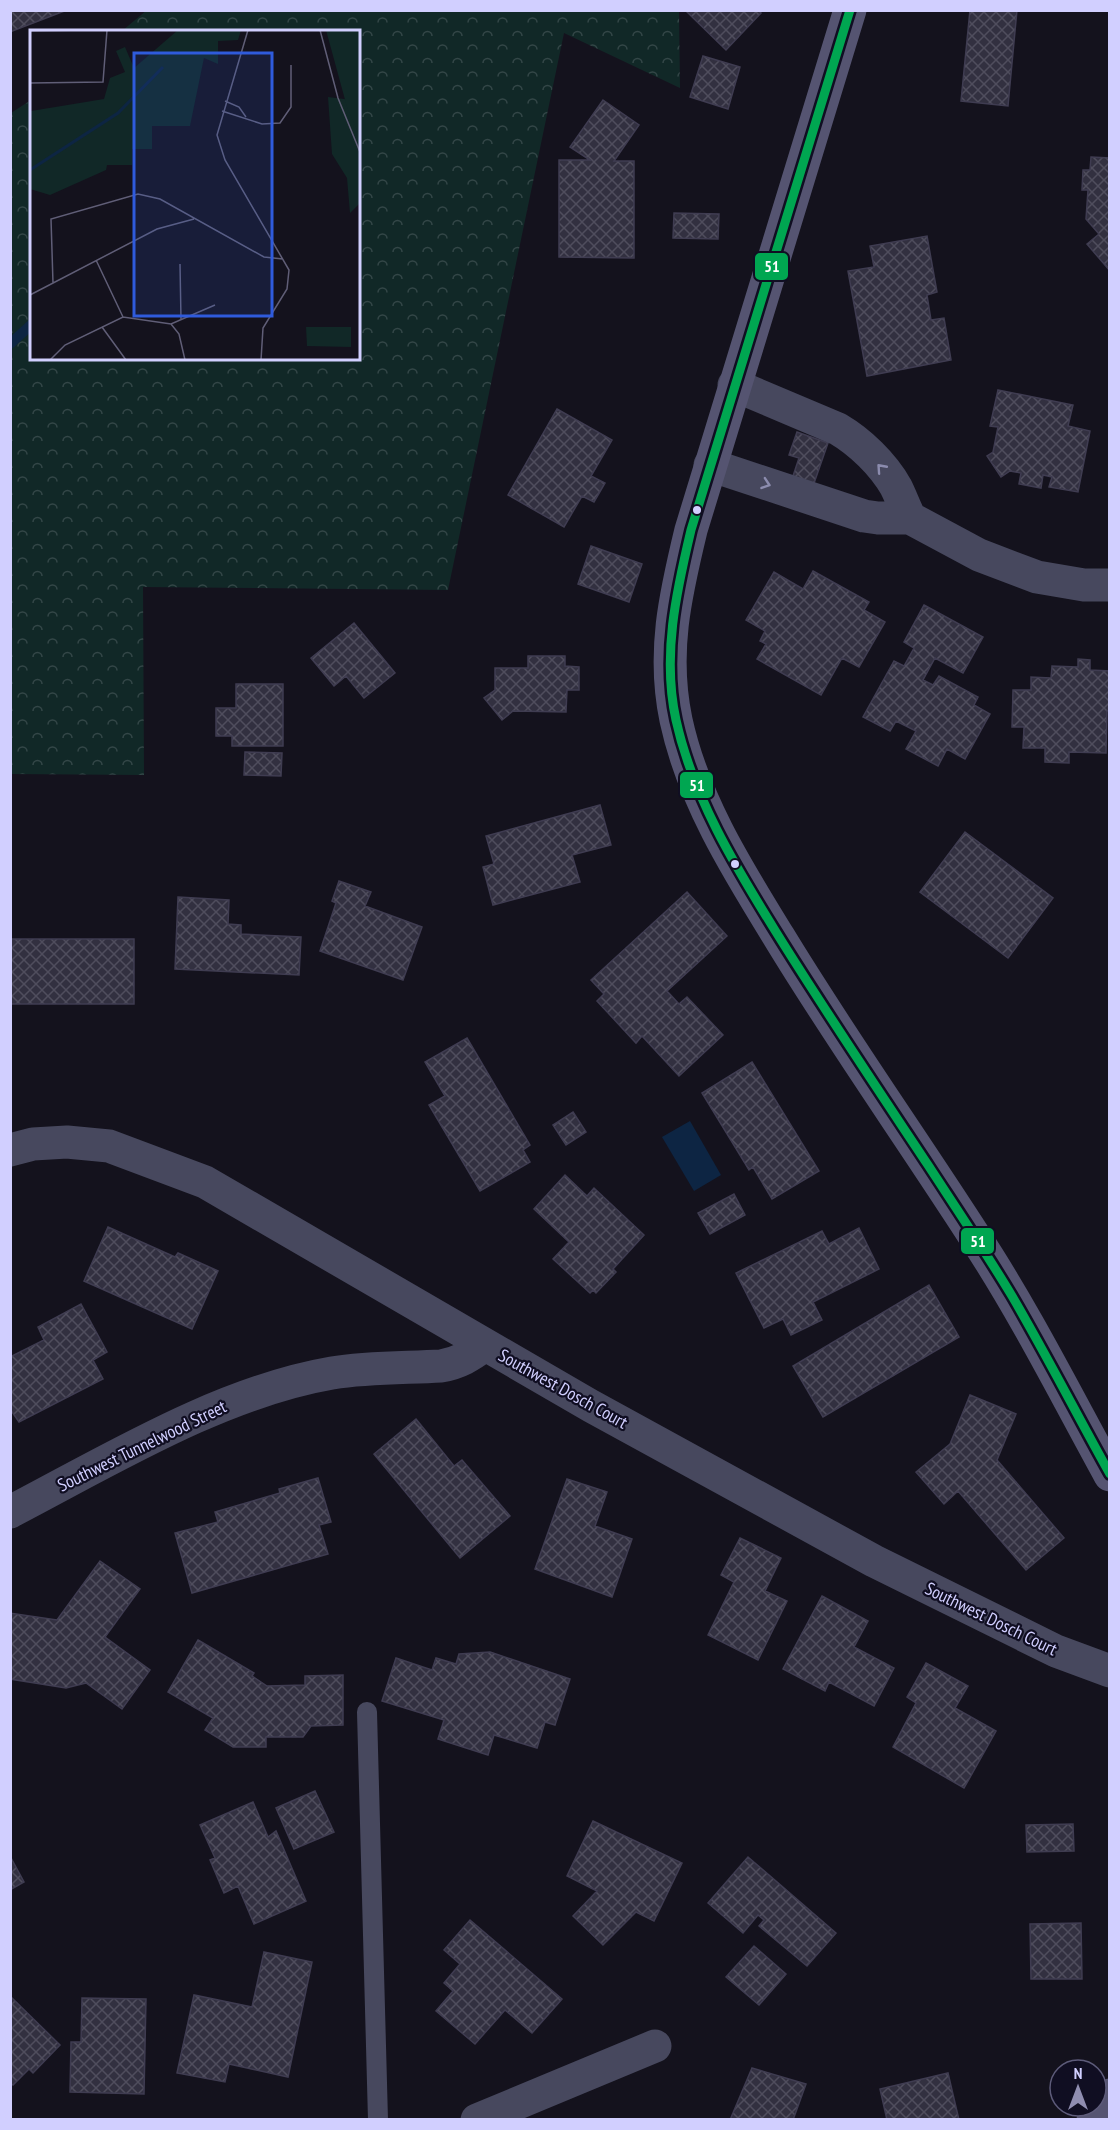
<svg xmlns="http://www.w3.org/2000/svg" width="1120" height="2130" font-family="'PT Sans Narrow',sans-serif">
<defs>
<pattern id="forest-crowns" width="20" height="18" patternUnits="userSpaceOnUse" patternTransform="scale(1.5)"><rect width="20" height="18" fill="#112827"/><path d="M2 6a3 3 0 1 1 6 0M12 15a3 3 0 1 1 6 0" fill="none" stroke="#334647"/></pattern>
<pattern id="building-cross-hatch" width="8" height="8" patternUnits="userSpaceOnUse" patternTransform="scale(1.5)"><rect width="8" height="8" fill="#323040"/><path d="M0 0l8 8M0 8l8-8" fill="none" stroke="#4f4d5d"/></pattern>
</defs>
<rect width="100%" height="100%" fill="#14121d"/>
<path fill="url(#forest-crowns)" d="M147,10L679,11L680,88L564,33L448,590L143,587L144,775L11,774V113L31,100L32,358H358V32L122,31Z"/>
<path fill="#0d2543" d="M690,1121L721,1175L694,1191L662,1137Z"/>
<g fill="none" stroke-linecap="round" stroke-linejoin="round">
<path stroke="#0d2543" stroke-width="10" d="M10,344L32,324"/>
</g>
<path fill="url(#building-cross-hatch)" stroke="#3f3c51" stroke-width="1.5" d="M10,10H67L10,32Z
M685,10H758L761,13L726,50Z
M970,10H1017L1008,106L961,101Z
M703,56L740,67L728,109L690,97Z
M603,100L639,125L614,161H634V258L559,257V160H590L570,147Z
M1091,157L1110,158V271L1087,244L1099,234L1086,219L1088,190H1082L1083,170H1090Z
M674,213L719,214L718,239L673,238Z
M927,236L937,292L927,295L931,320L944,318L951,360L867,376L848,271L874,267L870,246Z
M998,390L1073,405L1068,426L1090,431L1078,492L1049,487L1052,477L1043,475L1041,488L1019,484L1021,473L1010,471L1001,477L987,456L993,452L998,427L990,426Z
M557,409L612,440L591,476L605,483L594,502L582,496L564,527L508,495Z
M797,432L828,443L812,489L791,482L799,458L789,455Z
M591,546L642,564L629,602L578,584Z
M813,571L869,602L864,610L885,622L859,667L842,658L821,695L757,659L766,644L760,641L765,631L746,620L774,572L803,589Z
M924,605L983,637L963,673L935,658L923,680L933,685L939,676L978,697L974,705L990,714L965,759L947,749L938,766L906,749L916,731L896,721L890,731L863,717L894,661L904,666L914,648L904,642Z
M354,623L395,673L364,698L346,676L334,686L311,658Z
M528,656H565V666L579,667V690H567L566,712L513,711L502,720L484,698L495,690V668H528Z
M1078,659L1090,660V670L1110,671V711H1107L1106,753L1069,752V763L1045,762V748H1023L1024,727H1012L1013,690H1031V677L1051,678L1052,666L1078,667Z
M236,684H283V746H232V736H216V708H236Z
M245,752L282,753L281,776L244,775Z
M600,805L611,845L572,855L580,882L493,905L483,867L494,864L486,836Z
M965,832L1053,898L1008,958L920,892Z
M339,881L371,892L365,906L422,927L403,980L320,951L336,903L332,901Z
M687,892L727,936L667,991L679,1004L687,997L723,1035L679,1076L642,1036L636,1043L597,1001L604,994L591,980Z
M178,897L229,900L228,924L241,925V934L301,937L299,975L175,969Z
M10,939H134V1004H10Z
M467,1038L530,1145L523,1150L530,1162L480,1191L429,1105L445,1096L425,1062Z
M752,1062L819,1171L772,1199L753,1167L749,1170L702,1093Z
M573,1112L586,1132L566,1145L553,1125Z
M565,1175L587,1196L594,1188L644,1235L613,1269L616,1272L596,1293L593,1290L590,1293L553,1259L569,1242L534,1209Z
M734,1194L745,1215L710,1234L698,1213Z
M108,1227L175,1257L178,1253L218,1271L192,1329L84,1281Z
M859,1228L879,1269L813,1302L822,1320L791,1335L783,1319L764,1328L736,1273L822,1231L829,1244Z
M929,1285L959,1337L823,1417L793,1366Z
M81,1304L107,1352L93,1360L103,1379L19,1422L10,1409V1357L44,1340L38,1327Z
M970,1395L1016,1414L997,1460L1064,1538L1026,1570L958,1491L944,1504L916,1472L950,1444Z
M416,1419L454,1466L462,1460L510,1516L460,1558L374,1454Z
M318,1478L331,1522L319,1525L328,1554L192,1593L175,1533L218,1522L215,1512L280,1493L279,1489Z
M567,1479L607,1492L595,1526L632,1539L612,1597L535,1569Z
M740,1538L781,1558L765,1591L787,1601L758,1660L708,1635L734,1582L721,1575Z
M100,1561L140,1589L105,1637L150,1670L122,1709L86,1683L66,1688L10,1679V1613L57,1620Z
M822,1596L868,1621L854,1647L894,1668L874,1706L829,1682L825,1691L783,1669Z
M198,1640L254,1673L252,1676L267,1686L305,1685V1676L343,1675V1725L311,1726L303,1737H266V1747H233L205,1730L213,1718L168,1692Z
M490,1652L570,1679L555,1725L545,1722L537,1748L494,1735L488,1755L438,1739L444,1720L382,1701L396,1658L432,1670L436,1658L456,1664L459,1654Z
M926,1663L968,1686L955,1708L996,1731L964,1788L893,1747L916,1703L907,1697Z
M315,1791L334,1832L294,1849L276,1808Z
M253,1802L268,1837L276,1831L306,1901L254,1924L238,1886L224,1893L210,1860L215,1858L200,1825Z
M593,1821L682,1863L654,1921L636,1912L603,1945L573,1916L597,1891L567,1876Z
M1073,1824L1074,1851L1027,1852L1026,1825Z
M10,1856L24,1882L10,1890Z
M748,1857L836,1933L807,1966L759,1926L764,1920L758,1915L743,1933L708,1903Z
M470,1920L562,1999L532,2033L505,2010L475,2044L436,2011L453,1991L444,1983L460,1964L444,1950Z
M1081,1923L1082,1979H1031L1030,1924Z
M754,1946L786,1974L759,2005L726,1977Z
M264,1952L312,1962L288,2077L229,2064L225,2082L177,2073L194,1995L252,2007Z
M10,1996L60,2045L33,2073L29,2069L13,2085L10,2083Z
M82,1998L146,1999L144,2094L70,2092L71,2042H81Z
M752,2068L806,2084L793,2120H730Z
M948,2073L959,2120H887L880,2089Z"/>
<g fill="none" stroke-linecap="round" stroke-linejoin="round">
<path stroke="#47485e" stroke-width="20" d="M367,1712L378,2120"/>
<path stroke="#47485e" stroke-width="33" d="M734,385L838,429C860,442 883,464 896,487C901,497 905,508 910,518
M710,465L864,516L878,518H910L979,555L1037,577L1084,585H1110
M10,1150L33,1144L67,1142L109,1146L205,1182L591,1406L874,1561L1056,1651L1110,1671
M10,1512C110,1460 221,1392 332,1373C368,1367 405,1368 441,1366C459,1363 470,1356 485,1345
M477,2120L655,2046"/>
<path stroke="#555471" stroke-width="33" d="M850,10L691,530C675,596 662,653 676,720C693,799 737,869 779,937C841,1039 910,1136 975,1237C1025,1313 1066,1395 1110,1475
M1093,2120L1110,2095"/>
<defs>
<path id="bus-1" d="M850,10L691,530C676,593 662,656 676,720C693,797 735,866 776,932C825,1011 877,1088 928,1165C956,1208 985,1251 1012,1296C1046,1354 1077,1415 1110,1474"/>
</defs>
<use href="#bus-1" stroke="#100e22" stroke-width="14"/>
<use href="#bus-1" stroke="#00a651" stroke-width="9"/>
</g>
<defs><path id="oneway-chevron" d="M-2-3.5L2.5 0L-2 3.5" fill="none" stroke-width="1.6" stroke-linecap="round" stroke-linejoin="round" transform="scale(1.5)"/></defs>
<g stroke="#8c8cae">
<use href="#oneway-chevron" transform="translate(881 468) rotate(-132)"/>
<use href="#oneway-chevron" transform="translate(766 484) rotate(19)"/>
</g>
<g fill="#d1cfff" stroke="#100e22" stroke-width="2">
<circle cx="697" cy="510" r="5"/>
<circle cx="735" cy="864" r="5"/>
</g>
<g text-anchor="middle" stroke-width="4.5" stroke-linejoin="round" paint-order="stroke">
<g font-size="18" fill="#d1cfff" stroke="#100e22">
<text transform="translate(563 1389) rotate(29)" y="6">Southwest Dosch Court</text>
<text transform="translate(142 1446) rotate(-26)" y="6">Southwest Tunnelwood Street</text>
<text transform="translate(991 1619) rotate(26)" y="6">Southwest Dosch Court</text>
</g>
</g>
<g transform="translate(30 30)">
<rect width="330" height="330" fill="#14121d"/>
<path d="M276,297H321V317L277,316Z" fill="#112827"/>
<path d="M148,0H211L208,10L188,11V34L174,28L160,96H122V119H102V135H77L76,140L20,165L0,159L1,81L74,69L80,48L95,42L86,21L95,17L104,38ZM298,67L330,71V173L320,183L317,148L302,124Z" fill="#112827"/>
<path d="M296,0H330V107L317,77Z" fill="#112827"/>
<path fill="none" stroke="#0d2543" stroke-width="3" d="M0,140L88,83L133,37"/>
<path fill="none" stroke="#605e77" stroke-width="1.5" d="M218,0L187,105L195,130L259,240L257,259L233,298L231,330M290,0L308,68L330,122M0,1L55,0M0,53L73,52L77,0M195,71L209,77L216,87M192,81L232,94L250,93L261,77V35M66,230L93,287M150,234L151,290M23,253L21,189L108,164L130,169L234,227L253,229M0,265L127,199L164,189M141,294L149,304L155,330M72,297L96,330M20,330L35,315L93,287L141,294L185,275"/>
<path fill="#2f5bdc" fill-opacity="0.15" stroke="#2f5bdc" stroke-width="3" d="M104,23H242V286H104Z"/>
<rect width="330" height="330" fill="none" stroke="#d1cfff" stroke-width="3"/>
</g>
<g stroke="#100e22" stroke-width="2">
<rect x="754" y="252" width="35" height="29" rx="6" fill="#00a651"/>
<rect x="679" y="771" width="35" height="28" rx="6" fill="#00a651"/>
<rect x="960" y="1227" width="35" height="28" rx="6" fill="#00a651"/>
</g>
<g font-size="16" text-anchor="middle" font-weight="bold" fill="#fff">
<text x="772" y="272">51</text>
<text x="697" y="791">51</text>
<text x="978" y="1247">51</text>
</g>
<rect width="1120" height="2130" fill="none" stroke="#d1cfff" stroke-width="24"/>
<g transform="translate(1078 2088)"><circle r="28" fill="#100e22" stroke="#5d5b7a" stroke-width="1.5"/>
<path d="M0-4.5L10 22L0 15L-10 22Z" fill="#8f8db0"/>
<text y="-9" font-size="16" font-weight="bold" text-anchor="middle" fill="#d1cfff">N</text>
</g>
</svg>
